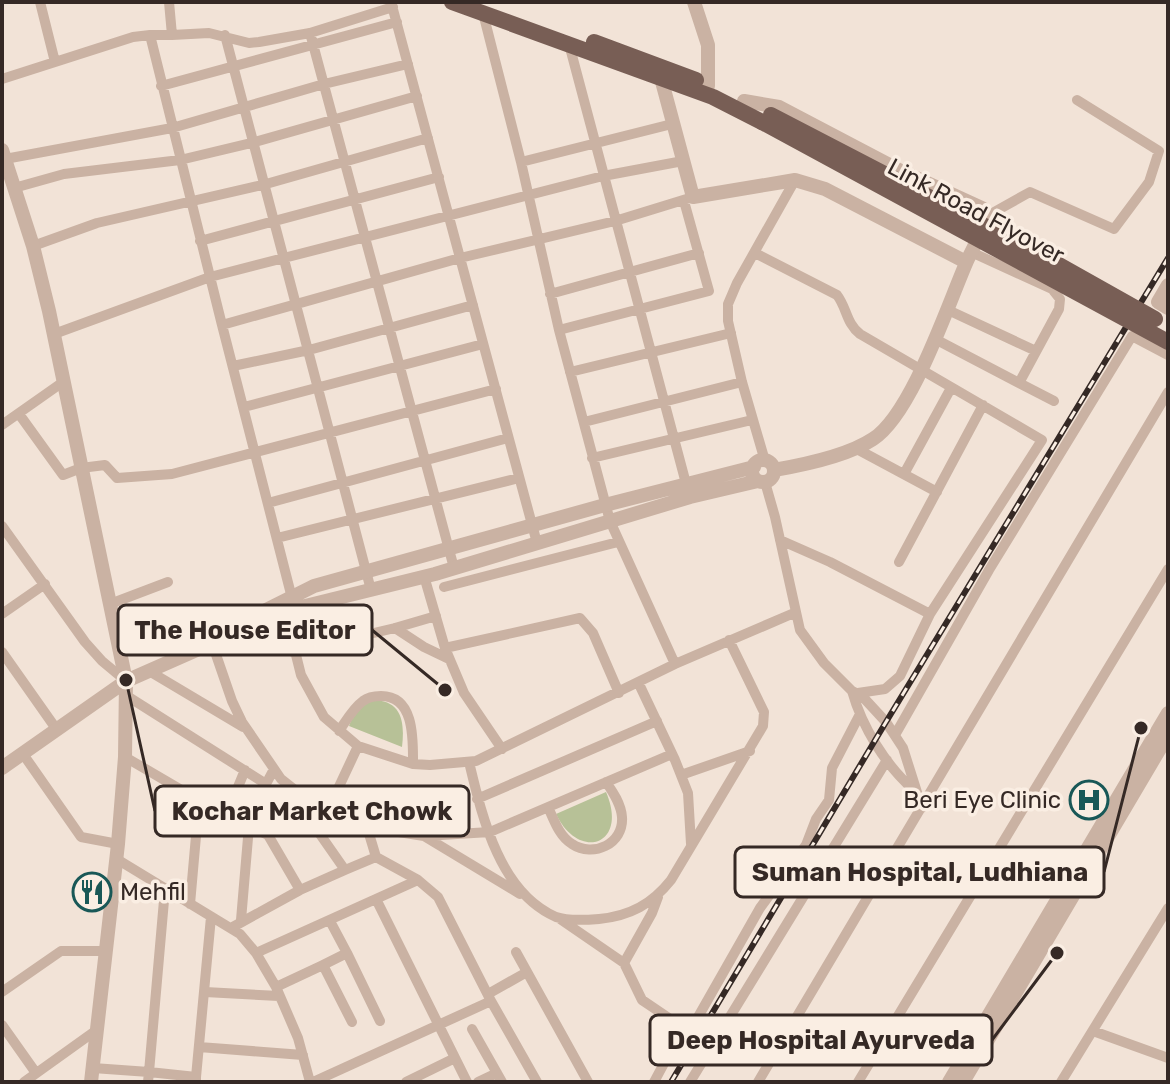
<svg xmlns="http://www.w3.org/2000/svg" width="1170" height="1084" font-family="Rubik,sans-serif">
<rect width="100%" height="100%" fill="#f2e3d7"/>
<path fill="#b7c197" d="M372,700C402,700 405,722 402,747L349,726L355,710Z
M606,792C629,845 579,862 556,814Z"/>
<g fill="none" stroke-linecap="round" stroke-linejoin="round">
<path stroke="#cab2a3" stroke-width="10" d="M40,2L55,62
M169,2L172,35H150L222,325L460,258L615,221L693,197
M391,2L537,543
M483,13L521,162L559,330L610,521L675,664
M310,33L454,568
M172,35L209,33L249,43L259,42L310,33L393,7
M225,35L371,590
M569,44L688,491
M2,79L133,37L150,35
M161,86L397,22
M5,159L172,128L324,84L408,64
M521,162L672,124
M14,188L64,174L180,160L255,142L417,96
M987,216L1030,192L1114,229L1149,182L1159,151L1077,100
M200,241L439,177
M33,246L97,223L266,184L428,138
M971,252L1052,289L1060,299L1059,309L1019,383L1054,401
M755,253L837,295C847,308 846,323 860,334L1042,440L930,614L900,676L885,689L858,693
M550,294L699,253
M948,310L1036,351
M222,325L293,602
M559,330L709,291L684,201
M54,334L210,277L603,176L683,161
M935,339L1019,383
M233,366L309,350L473,305
M570,372L731,333
M244,407L483,344
M19,414L63,475L81,468L105,465L117,478L172,474L496,389
M584,422L742,382
M2,425L63,382
M855,448L937,492
M592,458L752,420
M765,461L742,382L728,321V304L737,283L795,180
M904,474L951,388
M765,482L775,517L800,630L824,663L852,691L862,696L886,722L903,748L922,808
M268,503L508,438
M2,526L85,642L102,661L126,681
M277,538L519,478
M780,540L830,562L930,614
M899,562L983,405
M424,576L445,648L464,693L502,749
M444,587L618,542
M110,604L168,582
M285,611L301,675L324,717L358,746L413,764L430,765L476,761L675,664L794,613
M2,614L45,584
M395,628L424,647L449,659
M212,643L232,701L242,722L281,779L305,798L349,821L367,827L424,836L490,832L672,754
M445,648L580,618L593,633L619,693
M2,652L57,730
M293,652L395,628L436,616
M149,671L243,727
M639,684L675,760L688,793L691,844
M852,691C862,727 886,766 914,790
M127,696L266,784L274,769
M339,731C346,721 353,708 363,701C368,697 375,696 381,696C415,696 413,740 413,764
M895,735L989,570L1132,336L1168,355
M23,754L81,837L118,844
M125,757L226,816L245,770
M469,762C482,816 499,892 556,917C567,921 586,920 599,919C630,916 652,904 671,880L763,726L764,712L729,640
M681,775L750,751
M266,784L249,826L268,835L300,890
M477,799L657,721
M548,807C554,820 559,836 572,844C593,858 624,844 622,817C621,804 613,792 606,782
M328,810L358,746
M226,816L249,826L241,920
M424,836L520,894
M376,857L418,880
M115,858L240,934L256,953L276,987L298,1038L310,1082
M823,864L870,894
M345,870L376,857L367,827
M165,889L149,1072L196,1077V1082
M376,899L467,1082
M190,904L199,802
M560,919L624,963L642,1000L685,1029L698,1017L760,908L806,845L816,819L829,800L832,768L860,714
M330,921L347,953
M231,928L300,890L345,870L287,787
M516,952L588,1082
M256,953L418,880L438,897L491,1001L313,1082
M624,963L652,913L658,897
M323,965L347,953L380,1021
M276,987L323,965L352,1022
M2,992L61,951H107
M205,992L279,996
M488,994L527,972
M491,1001L537,1082
M2,1025L36,1073
M472,1029L502,1082
M1093,1031L1168,1058
M199,1047L303,1055
M93,1068L149,1072L148,1082
M196,1077L211,917
M24,1082L98,1029
M406,1082L455,1058
M478,1082L497,1073
M654,1082L683,1028
M690,1082L887,760
M758,1082L1168,392
M858,1082L1168,569
M1061,1082L1168,908"/>
<path stroke="#cab2a3" stroke-width="14" d="M694,2L708,45V86
M661,78L693,197L795,180L825,189L966,262
M744,101L779,107L897,169L982,208L987,216C983,231 974,246 967,261C948,304 912,414 873,439C849,455 803,465 774,470
M2,150L33,246L49,311L126,681L125,757L118,844L91,1082
M1168,285L1158,302L1168,308
M752 471a11 11 0 1 1 22 0a11 11 0 1 1-22 0Z
M258,614L314,586L605,505L754,467
M2,768L126,681L285,611L435,574L690,497L758,481
M949,1082L1168,713
M963,1082L1168,735"/>
<path stroke="#785e55" stroke-width="16" d="M452,2L713,97L762,122
M594,42L696,80"/>
<defs>
<path id="rail" d="M671,1082L886,722L1168,258"/>
</defs>
<use href="#rail" stroke="#352925" stroke-width="6"/>
<use href="#rail" stroke="#faeee3" stroke-width="3" stroke-dasharray="9" stroke-linecap="butt"/>
<path stroke="#785e55" stroke-width="16" d="M771,115L1050,260L1155,319
M762,122L1168,342"/>
</g>
<defs>
<symbol id="hospital-ring" viewBox="-11 -11 22 22"><circle r="9.5" fill="#faeee3" stroke="#195857" stroke-width="1.5"/><path d="M-5-5h3v3.5h4V-5h3V5h-3V1.5h-4V5h-3Z" fill="#195857"/></symbol>
<symbol id="restaurant-ring" viewBox="-11 -11 22 22"><circle r="9.5" fill="#faeee3" stroke="#195857" stroke-width="1.5"/><path d="M-5-6h1v4h1v-4h1v4h1v-4h1v5L-1.5 .5V6h-2V.5L-5-1ZM5-6V6H3V1.5H1.5Q1.5-4 5-6Z" fill="#195857"/></symbol>
</defs>
<g fill-rule="evenodd">
<use href="#hospital-ring" x="1067" y="778" width="44" height="44"/>
<use href="#restaurant-ring" x="70" y="870" width="44" height="44"/>
</g>
<g text-anchor="middle" stroke-width="7" stroke-linejoin="round" paint-order="stroke">
<g font-size="24" fill="#352925" stroke="#faeee3">
<text transform="translate(976 211) rotate(28)" y="8">Link Road Flyover</text>
</g>
<g font-size="24" fill="#352925" stroke="#faeee3" text-anchor="end">
<text x="1061" y="808">Beri Eye Clinic</text>
<text x="120" y="900" text-anchor="start">Mehfil</text>
</g>
</g>
<path fill="none" stroke="#352925" stroke-width="3" d="M445 690L372 630M126 680L155 811M1141 728L1104 872M1057 953L992 1040"/>
<g fill="#352925" stroke="#faeee3" stroke-width="3">
<circle cx="445" cy="690" r="8"/>
<circle cx="126" cy="680" r="8"/>
<circle cx="1141" cy="728" r="8"/>
<circle cx="1057" cy="953" r="8"/>
</g>
<g fill="#faeee3" stroke="#352925" stroke-width="3">
<rect x="118" y="605" width="254" height="50" rx="8"/>
<rect x="155" y="786" width="314" height="50" rx="8"/>
<rect x="735" y="847" width="369" height="50" rx="8"/>
<rect x="650" y="1015" width="342" height="50" rx="8"/>
</g>
<g font-size="26" text-anchor="middle" font-weight="bold" fill="#352925">
<text x="245" y="639">The House Editor</text>
<text x="312" y="820">Kochar Market Chowk</text>
<text x="920" y="881">Suman Hospital, Ludhiana</text>
<text x="821" y="1049">Deep Hospital Ayurveda</text>
</g>
<rect width="1170" height="1084" fill="none" stroke="#352925" stroke-width="8"/>
</svg>
